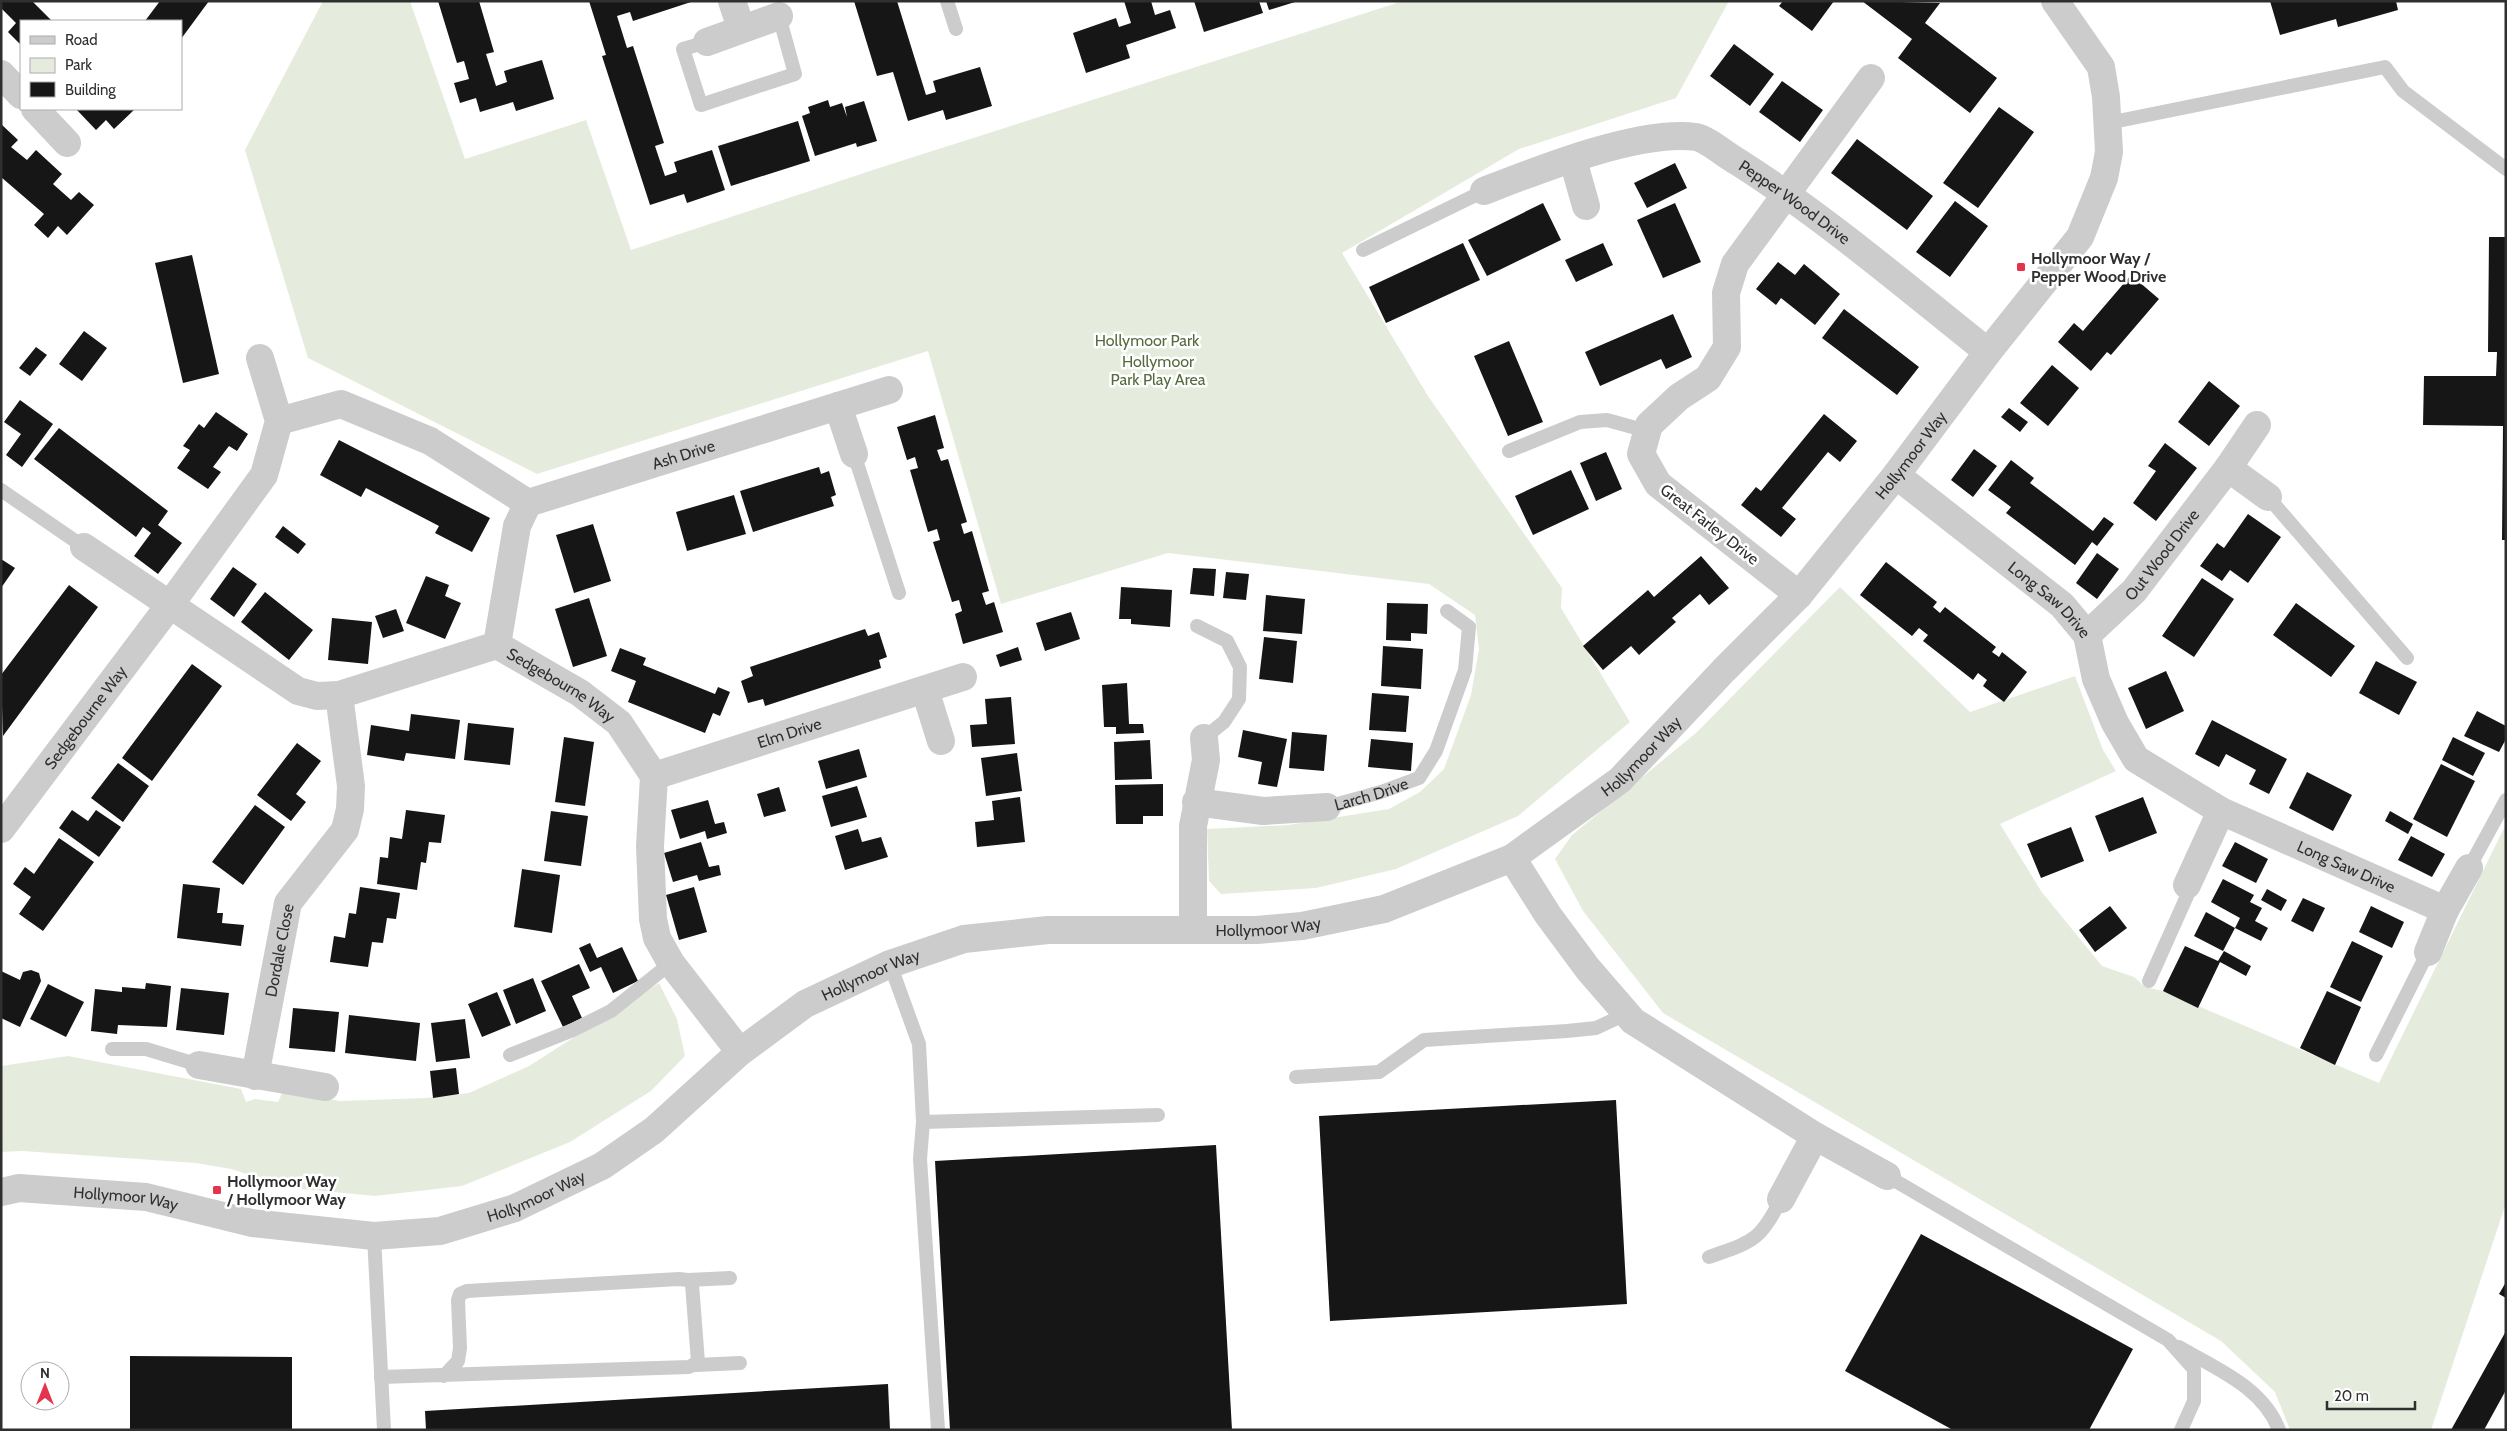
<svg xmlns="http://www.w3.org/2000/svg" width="2507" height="1431" font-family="Cabin,sans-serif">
<rect width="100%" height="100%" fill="#fff"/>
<path fill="#e6ecdd" d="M323,1H410L465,159L586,120L631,250L882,167L1403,1H1729L1676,98L1519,149L1342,253L1428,396L1562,588L1561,608L1630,722L1518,816L1396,869L1316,888L1221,894L1209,881L1207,829L1288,825L1389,809L1420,792L1444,769L1471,695L1479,649L1475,615L1429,584L1168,553L1001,604L928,351L537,474L308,358L245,150Z
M1840,587L1970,712L2075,676L2103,750L2116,771L2000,824L2041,891L2102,966L2134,977L2145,987L2163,991L2379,1083L2506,824V1203L2431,1430H2290L2275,1392L2221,1341L1663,1013L1583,911L1555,859L1572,835L1697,732Z
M659,983L677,1019L685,1056L651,1091L570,1142L462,1186L375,1196L292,1188L231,1169L196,1163L22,1151L1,1152V1066L68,1056L241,1089L246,1102L255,1099L278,1102L283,1091L340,1101L426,1098L469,1093L529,1066Z"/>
<path fill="#161616" d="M1,1H32L52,21H21V45L8,32L16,23L1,8Z
M160,1H209L181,39V21H145Z
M438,1H479L494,52L486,54L496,86L507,82L504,71L542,60L554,99L516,111L513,102L480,112L476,98L460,103L454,83L469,79L464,61L457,63Z
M589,1H694L633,21L630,12L617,16L627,48L633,46L664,143L655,146L665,176L677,172L674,162L712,150L725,190L687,203L684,194L650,205L602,56L606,55Z
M854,1H897L926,95L936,92L933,81L980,67L992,106L946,120L943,110L908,121L893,72L877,76Z
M1124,1H1151L1155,15L1170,10L1176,28L1126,45L1130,58L1086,73L1073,33L1116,18L1119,27L1131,23Z
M1194,1H1259L1263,13L1204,32Z
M1266,1H1295V2L1269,10Z
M1783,1H1834L1812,31L1779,6Z
M1862,1L1940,3L1925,23L1997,78L1970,113L1898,58L1912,39Z
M2270,1H2396L2398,10L2338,27L2336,19L2280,35Z
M1734,44L1774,74L1750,106L1710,76Z
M1782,81L1823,110L1800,142L1759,112Z
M828,100L830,107L842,103L847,117L845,107L864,101L877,141L857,147L856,143L815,156L802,116L810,113L808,107Z
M1999,107L2034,132L1978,208L1943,183Z
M76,109H135L114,129L106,120L96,130Z
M798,121L810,161L731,186L718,146Z
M1,124L18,140L11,147L27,160L36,150L62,174L53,184L71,200L79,192L94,205L67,235L58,226L48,238L34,225L44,214L1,177Z
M1857,139L1933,196L1907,230L1831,173Z
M1675,163L1687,188L1647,208L1634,183Z
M1955,201L1988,226L1950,277L1916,252Z
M1543,203L1561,240L1487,276L1468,240Z
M1675,203L1701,262L1663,278L1637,220Z
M2489,237H2506V540H2502L2503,426L2423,425L2424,376H2496L2497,352H2488Z
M1463,243L1480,280L1386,323L1369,287Z
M1603,243L1613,265L1576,282L1565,260Z
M192,255L219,374L183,383L155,263Z
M1778,262L1795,275L1804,264L1840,294L1815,325L1781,298L1776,305L1756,289Z
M2131,275L2159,299L2111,355L2107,352L2091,371L2058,342L2074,323L2083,331Z
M1844,309L1919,367L1897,395L1822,338Z
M1673,314L1692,357L1666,369L1661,359L1600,386L1585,352Z
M84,331L107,348L82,381L59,364Z
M1509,341L1543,422L1508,436L1474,356Z
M36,347L47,355L30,376L19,368Z
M2052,365L2079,388L2048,426L2020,403Z
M2209,381L2240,406L2209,446L2178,422Z
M20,400L53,424L22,467L6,455L21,434L4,422Z
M2009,408L2028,422L2020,432L2001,417Z
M216,412L248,434L237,451L229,446L213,467L221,472L208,489L177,468L190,450L183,446L199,424L204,428Z
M1824,414L1857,441L1840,462L1828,452L1782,508L1796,519L1781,537L1741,505L1756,487L1761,491Z
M935,415L944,448L937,450L941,461L948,459L967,522L961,524L964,534L972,531L989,591L982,593L986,605L994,602L1003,632L963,644L955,614L962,611L959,600L952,602L933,542L940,540L937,529L928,532L910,470L918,468L915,457L907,460L897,427Z
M59,428L168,511L158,525L182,543L158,574L134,556L151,533L143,527L136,537L34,459Z
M339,440L490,518L472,552L435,533L439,526L366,488L361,497L320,475Z
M2165,443L2197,468L2156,521L2133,503L2156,471L2148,466Z
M1974,449L1997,466L1973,497L1951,480Z
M1606,452L1622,489L1596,501L1580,463Z
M2011,460L2034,478L2030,483L2093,531L2104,517L2114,524L2097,546L2092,542L2075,565L2006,513L2011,507L1988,490Z
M819,467L821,474L829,471L836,495L831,497L834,506L753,532L740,491Z
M1571,470L1589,509L1533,535L1515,496Z
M734,495L746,534L687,551L676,512Z
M2248,514L2281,537L2248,583L2230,570L2222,581L2200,566L2217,543L2224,548Z
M593,524L611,581L574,593L556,535Z
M283,526L306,544L298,554L275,537Z
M2097,553L2119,569L2097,599L2076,583Z
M1701,556L1729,588L1709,605L1700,594L1672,618L1676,622L1639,655L1631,646L1603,670L1583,646L1648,590L1654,597Z
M1,559L15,568L1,588Z
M1886,562L1937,602L1933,607L1940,613L1945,607L1996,647L1992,652L1999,657L2002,652L2027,672L2004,702L1983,686L1987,680L1978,673L1973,680L1923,641L1928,635L1919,628L1912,636L1860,595Z
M233,567L257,584L234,617L210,599Z
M1193,568L1216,569L1214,596L1190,594Z
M1226,572L1249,574L1246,600L1223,598Z
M426,576L449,585L445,596L461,603L445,639L406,623Z
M2202,578L2234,599L2194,657L2162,636Z
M69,585L98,607L3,736L1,675Z
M1121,587L1172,590L1170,627L1131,624V619H1119Z
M265,592L313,630L289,660L241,622Z
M1266,595L1305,599L1302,634L1263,631Z
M589,598L607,656L573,667L555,609Z
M1387,603L1428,604L1427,634L1411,633V641L1386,640Z
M2296,603L2355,646L2331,677L2273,635Z
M396,609L404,631L383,638L375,616Z
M1071,612L1080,639L1045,651L1036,623Z
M332,618L372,622L368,664L328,660Z
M865,629L868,636L879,632L887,657L879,660L881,668L765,706L763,699L748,703L741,681L753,676L750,667Z
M1264,637L1297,641L1293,683L1259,679Z
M1383,646L1423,649L1421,689L1381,686Z
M1018,647L1022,660L1000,667L996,655Z
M620,648L646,658L643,665L715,694L718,687L730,692L720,716L713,713L705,733L628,702L636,681L611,671Z
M2376,661L2417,682L2399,715L2359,693Z
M192,664L222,686L152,781L122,758Z
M2166,671L2184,711L2146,729L2128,688Z
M1127,683L1129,724H1143L1144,733L1116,734V727H1104L1102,685Z
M1372,693L1409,696L1406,732L1369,730Z
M1011,697L1015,744L972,747L970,725L987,724L985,699Z
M2477,711L2506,726V739L2499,752L2464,736Z
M411,714L460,720L455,759L406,753L404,761L367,755L371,725L409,731Z
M2212,720L2287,759L2269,794L2249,784L2256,770L2226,754L2219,767L2195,754Z
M468,723L514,728L510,765L464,760Z
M1243,730L1287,739L1277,787L1258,784L1262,762L1238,757Z
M1292,732L1327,735L1324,771L1289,768Z
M564,737L594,742L585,806L555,802Z
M2453,737L2485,753L2473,776L2442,760Z
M1371,739L1413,743L1411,771L1368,767Z
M1150,740L1152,779L1115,780L1114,742Z
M297,743L321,761L296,794L306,802L291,821L257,795Z
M859,749L867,777L826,789L818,761Z
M1017,753L1022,791L986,796L981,758Z
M118,763L149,786L123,822L91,798Z
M2441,764L2475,781L2447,837L2413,819Z
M2307,772L2352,795L2333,831L2289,808Z
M1163,784V816H1143V824H1116L1115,785Z
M857,786L867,817L831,827L822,796Z
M779,787L786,811L764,817L757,794Z
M1020,797L1025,842L977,847L975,822L994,820L992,801Z
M2143,797L2157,833L2109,852L2095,816Z
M708,800L715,824L724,822L727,833L707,839L705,831L680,839L671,810Z
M255,805L285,827L243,885L212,862Z
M72,810L88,821L96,810L121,827L99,857L59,828Z
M406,810L445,815L441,843L429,842L426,863L421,862L417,890L377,884L380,857L388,858L390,837L402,839Z
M551,811L588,816L581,866L544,861Z
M2390,811L2413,824L2408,834L2385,821Z
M2071,827L2084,861L2041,878L2027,844Z
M858,829L862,842L881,837L888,857L845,870L835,836Z
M2411,836L2445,854L2432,877L2398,860Z
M59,838L94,862L43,931L19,914L31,897L13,884L25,867L34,874Z
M701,842L709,867L719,865L721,875L699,881L697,875L673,882L664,853Z
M2235,842L2268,859L2256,883L2222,866Z
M522,869L560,875L552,933L514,927Z
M2223,879L2254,895L2250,902L2262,908L2255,921L2268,928L2261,941L2235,928L2223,951L2194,936L2206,912L2235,928L2240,918L2211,902Z
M183,884L220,888L217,913H223L222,923L244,925L241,946L177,938Z
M360,887L400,893L396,919L387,918L383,943L372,942L368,967L330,962L334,936L345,938L349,913L356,914Z
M694,887L707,932L679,940L666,895Z
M2267,889L2287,900L2281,911L2261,900Z
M2303,898L2325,908L2313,932L2291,921Z
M2110,906L2127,928L2095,952L2079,930Z
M2371,906L2404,922L2392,948L2359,932Z
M2352,941L2383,956L2361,1002L2330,987Z
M590,943L597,958L622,947L638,981L613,993L601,967L590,972L579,948Z
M2185,946L2218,961L2224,951L2251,966L2246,976L2220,962L2198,1008L2163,991Z
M579,964L590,988L572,996L582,1018L563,1027L541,981Z
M31,970L39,973L41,981L20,1027L1,1018V971L20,980L23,972Z
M533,978L546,1011L516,1024L503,990Z
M146,983L171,986L167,1027L118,1025L117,1034L91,1031L95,989L122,992V987L145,989Z
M48,984L84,1002L66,1037L30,1019Z
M181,988L229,993L224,1035L176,1030Z
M2327,991L2361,1007L2335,1065L2300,1048Z
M497,992L511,1025L482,1037L468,1004Z
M293,1008L339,1012L335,1052L289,1048Z
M349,1015L420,1023L416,1061L345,1053Z
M465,1019L470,1058L436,1062L431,1023Z
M456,1068L459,1094L433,1098L430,1071Z
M1616,1100L1627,1304L1330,1321L1319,1116Z
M1216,1145L1232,1430H950L935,1161Z
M1921,1234L2133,1349L2089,1430H1953L1845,1371Z
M2506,1282V1298L2499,1294Z
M2506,1331V1390L2484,1430H2451Z
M130,1356L292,1357V1430H130Z
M888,1384L890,1430H426L425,1411Z"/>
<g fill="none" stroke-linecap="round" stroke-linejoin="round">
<g stroke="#ccc" stroke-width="14">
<path d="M947,1L956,29"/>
<path d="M707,42L683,49L701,105L795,74L779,16"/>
<path d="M2108,123L2385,67L2403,91L2506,169"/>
<path d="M1363,250L1484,191"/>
<path d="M1509,451L1580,422L1607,420L1647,431"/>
<path d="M854,454L899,593"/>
<path d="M1,490L84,547"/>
<path d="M2268,497L2407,658"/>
<path d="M1197,626L1227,641L1240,667L1239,699L1224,722L1204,738"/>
<path id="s1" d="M1327,807L1381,792L1419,778L1436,751L1465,670L1469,627L1447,611"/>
<path d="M2469,868L2506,800"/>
<path d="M890,964L919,1044L923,1122L1158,1115"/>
<path d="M2149,981L2187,896V885"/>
<path d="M112,1049H146L199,1065"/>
<path d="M510,1055L573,1030L611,1011L671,963"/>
<path d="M2376,1055L2428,952"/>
<path d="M1296,1077L1379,1072L1424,1040L1567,1031L1596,1028L1626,1014"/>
<path d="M923,1122L920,1159L938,1430"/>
<path d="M1887,1176L2168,1340L2194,1369V1401L2181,1430"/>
<path d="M374,1236L384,1430"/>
<path d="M1709,1257C1751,1242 1760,1242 1781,1199"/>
<path d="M688,1280L730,1278"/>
<path d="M2179,1347C2216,1369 2263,1387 2279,1430"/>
<path d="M696,1365L740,1363"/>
<path d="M381,1377L689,1367L698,1362L692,1284L688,1280L679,1279L467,1291L460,1294L458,1300L460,1348L458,1361L444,1376"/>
</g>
<g stroke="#ccc" stroke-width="28">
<path d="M732,1L741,28"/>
<path d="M707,42L779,16"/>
<path d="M1,74L21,95"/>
<path d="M35,109L67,143"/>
<path d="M1573,160L1586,206"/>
<path id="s2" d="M1484,191C1538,170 1640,129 1696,137C1707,139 1727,156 1738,162C1826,218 1906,287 1988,352"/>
<path d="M838,406L854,454"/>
<path d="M279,421L341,404L430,441L528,503"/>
<path d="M2228,468L2268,497"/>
<path id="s3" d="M1896,475L2062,605L2087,635L2096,679L2115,723L2136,759L2221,811L2445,910"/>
<path id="s4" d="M84,547L298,691L317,696L339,695L497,645L580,693L619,723L654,776L650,846L653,919L657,938L671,963L740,1052"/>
<path d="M1799,595L1658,484L1641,454L1649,425L1679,397L1708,378L1727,347L1726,293L1735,264L1871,78"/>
<path id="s5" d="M2087,635L2134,591L2228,468L2257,425"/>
<path id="s6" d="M497,645L517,526L528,503L889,390"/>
<path d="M925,690L941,741"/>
<path id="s7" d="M654,776L963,677"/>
<path d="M1196,802L1263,811L1327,807"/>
<path id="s8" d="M1,829L169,606L264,475L279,421L260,358"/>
<path d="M1512,858L1548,915L1588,969L1633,1021L1815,1136L1781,1199"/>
<path d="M2187,885L2221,811"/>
<path d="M1193,930V826L1206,760L1204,738"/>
<path d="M2428,952L2445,910L2469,868"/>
<path d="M199,1065L325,1087"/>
<path id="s9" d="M255,1076L288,903L345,830L350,809L351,786L339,695"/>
<path d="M1815,1136L1887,1176"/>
<path id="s10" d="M1,1192L19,1188L146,1197L252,1223L374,1236L440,1231L515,1208L602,1166L654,1130L740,1052L805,1004L890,964L964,939L1048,930H1257L1302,926L1384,909L1512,858L1620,780L1724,670L1799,595L1896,475L1988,352L2080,237L2104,178L2109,152L2106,97L2101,67L2055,1"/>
</g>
</g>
<g fill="#e4334c" stroke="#fff" stroke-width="2">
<rect x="2016" y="262" width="10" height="10" rx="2.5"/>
<rect x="212" y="1185" width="10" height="10" rx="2.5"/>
</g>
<g text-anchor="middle" stroke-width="5" stroke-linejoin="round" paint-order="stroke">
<g font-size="16" fill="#2f2f2f" stroke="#fff">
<text dy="6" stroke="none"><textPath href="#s2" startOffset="339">Pepper Wood Drive</textPath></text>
<text dy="6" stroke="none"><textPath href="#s6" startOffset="309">Ash Drive</textPath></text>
<text dy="6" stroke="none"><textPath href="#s10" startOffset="2181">Hollymoor Way</textPath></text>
<text transform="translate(1710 524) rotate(38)" y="6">Great Farley Drive</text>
<text dy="6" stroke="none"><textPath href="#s5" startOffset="110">Out Wood Drive</textPath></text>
<text dy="6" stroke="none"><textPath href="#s3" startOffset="198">Long Saw Drive</textPath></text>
<text dy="6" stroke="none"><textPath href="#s4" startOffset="541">Sedgebourne Way</textPath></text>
<text dy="6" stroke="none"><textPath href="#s8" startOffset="140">Sedgebourne Way</textPath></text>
<text dy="6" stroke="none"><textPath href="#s7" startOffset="142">Elm Drive</textPath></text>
<text dy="6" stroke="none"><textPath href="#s10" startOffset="1776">Hollymoor Way</textPath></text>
<text dy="6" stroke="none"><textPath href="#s1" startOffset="46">Larch Drive</textPath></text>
<text dy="6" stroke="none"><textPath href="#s3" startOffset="621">Long Saw Drive</textPath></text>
<text dy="6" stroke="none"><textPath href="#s10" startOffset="1356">Hollymoor Way</textPath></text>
<text dy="6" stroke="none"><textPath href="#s9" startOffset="128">Dordale Close</textPath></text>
<text dy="6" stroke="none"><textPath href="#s10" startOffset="951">Hollymoor Way</textPath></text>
<text dy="6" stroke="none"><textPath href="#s10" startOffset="546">Hollymoor Way</textPath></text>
<text dy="6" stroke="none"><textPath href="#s10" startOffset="126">Hollymoor Way</textPath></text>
</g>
<g font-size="16" font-weight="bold" fill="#2f2f2f" stroke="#fff" text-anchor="start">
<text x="2031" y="264">Hollymoor Way /<tspan x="2031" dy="18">Pepper Wood Drive</tspan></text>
<text x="227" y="1187">Hollymoor Way<tspan x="227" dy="18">/ Hollymoor Way</tspan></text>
</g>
<g font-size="16" fill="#556b3d" stroke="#fff">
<text x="1147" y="346">Hollymoor Park</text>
<text x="1158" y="367">Hollymoor<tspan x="1158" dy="18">Park Play Area</tspan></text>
</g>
</g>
<rect width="2507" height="1431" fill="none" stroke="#2f2f2f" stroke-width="5"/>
<rect x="20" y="20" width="162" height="90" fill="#ffffff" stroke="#acacac"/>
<rect x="30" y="36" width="25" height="8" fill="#cccccc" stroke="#acacac"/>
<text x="65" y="45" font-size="15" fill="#2f2f2f">Road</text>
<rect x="30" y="58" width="25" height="15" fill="#e6ecdd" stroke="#acacac"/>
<text x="65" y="70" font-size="15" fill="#2f2f2f">Park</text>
<rect x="30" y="82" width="25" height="15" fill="#161616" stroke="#acacac"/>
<text x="65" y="95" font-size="15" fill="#2f2f2f">Building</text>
<g transform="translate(45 1386)"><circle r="24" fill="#ffffff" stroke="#acacac"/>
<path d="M0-4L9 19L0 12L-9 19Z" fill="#e4334c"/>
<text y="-8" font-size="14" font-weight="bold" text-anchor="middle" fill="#2f2f2f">N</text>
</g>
<path d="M2327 1401v8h88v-8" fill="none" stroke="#2f2f2f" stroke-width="2.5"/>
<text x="2334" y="1401" font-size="15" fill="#2f2f2f" stroke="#ffffff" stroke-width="4" paint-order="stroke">20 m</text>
</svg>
